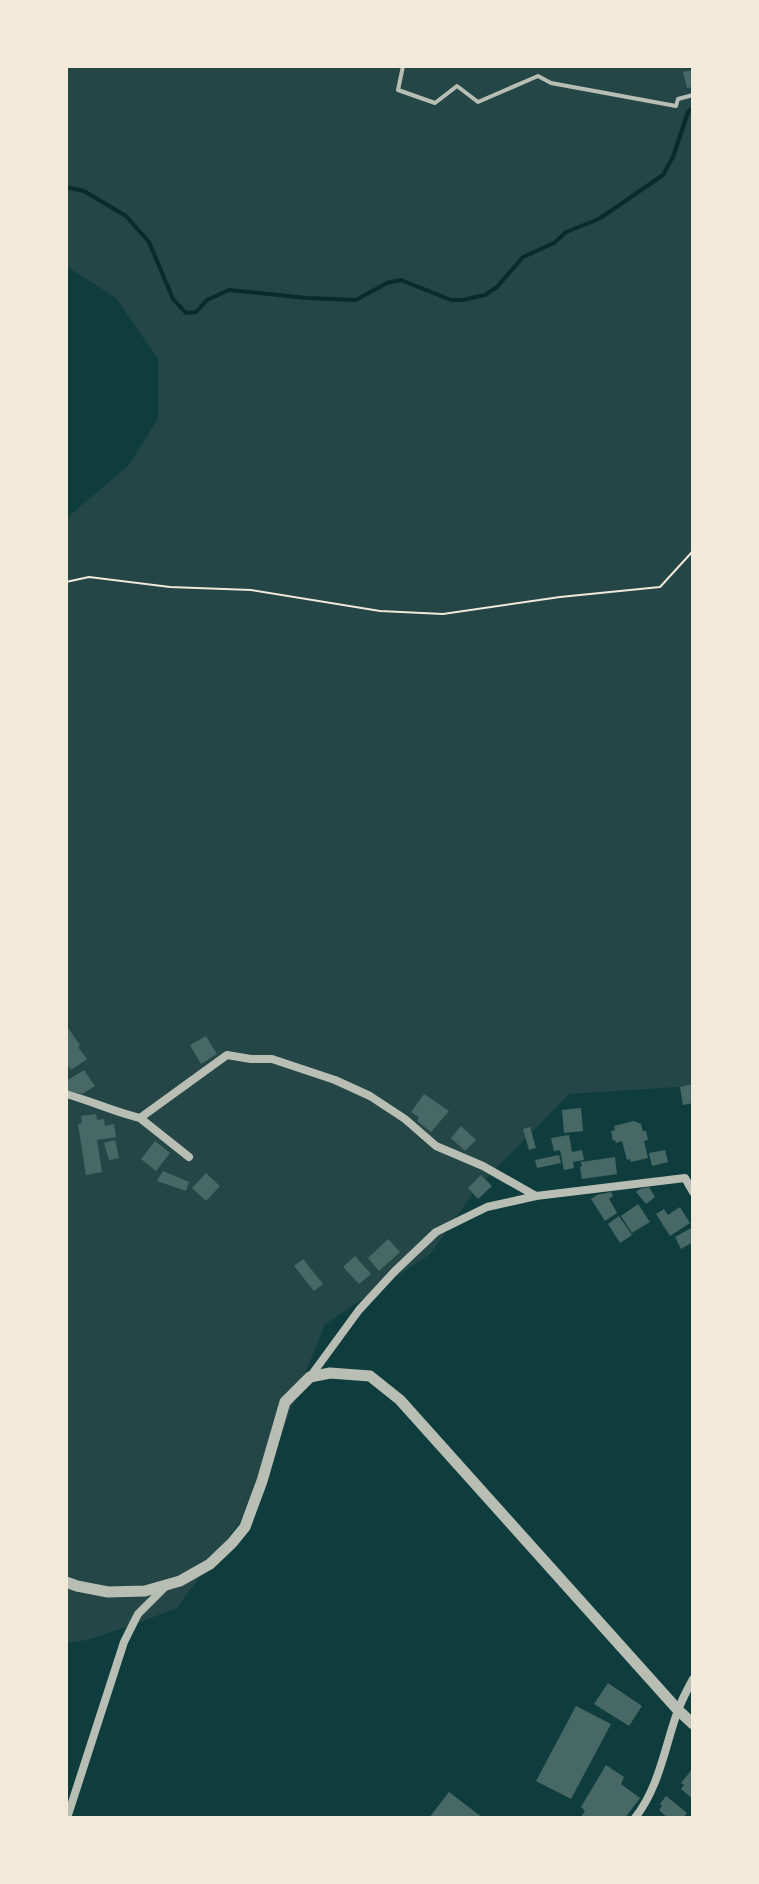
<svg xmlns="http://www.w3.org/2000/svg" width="759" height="1884" font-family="Merriweather,serif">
<rect width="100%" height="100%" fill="#0f3d3e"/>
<path fill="#244646" d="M66,66H689L693,75V1086L569,1094L476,1189L430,1254L325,1324L253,1504L177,1608L135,1624L87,1640L66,1643V516H69L128,466L158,419V359L116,298L66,266Z"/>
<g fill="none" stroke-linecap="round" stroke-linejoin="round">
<path stroke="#0a2a2b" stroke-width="4" d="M66,187L84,191L126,216L149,242L173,299L186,313L196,312L207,300L229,290L307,298L356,300L387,283L401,280L451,300H463L485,295L497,287L523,257L554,243L566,232L599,219L663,175L673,157L688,112L693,108"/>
</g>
<path fill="#486865" d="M693,70V87L687,88L683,72Z
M66,1025L80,1045L78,1047L87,1059L71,1070L68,1066L66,1067Z
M206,1036L217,1054L201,1064L190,1045Z
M84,1070L95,1086L82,1094L66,1090L68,1080Z
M693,1084V1103L683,1105L680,1087Z
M424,1094L449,1111L431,1132L417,1121L419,1117L411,1112Z
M581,1108L583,1131L564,1133L562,1110Z
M96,1114L97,1120L104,1119L105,1126L114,1124L116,1137L97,1140L102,1172L86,1175L78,1124L82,1123L81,1116Z
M634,1121L641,1124L643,1131H646L648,1140L644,1141L648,1158L631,1162L630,1159L627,1160L622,1141L616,1143L615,1140L613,1141L611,1131L615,1130L614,1126Z
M461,1126L476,1140L465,1151L451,1138Z
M530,1127L536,1148L529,1150L523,1129Z
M569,1135L572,1152L582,1150L584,1160L573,1162L574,1168L564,1170L560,1150L554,1151L551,1138Z
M115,1140L119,1158L109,1160L104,1143Z
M155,1141L170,1153L156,1171L141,1159Z
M665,1150L668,1162L652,1166L649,1153Z
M559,1155L561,1163L537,1168L535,1160Z
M615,1157L617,1174L582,1179L580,1167L582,1166L581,1162Z
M163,1171L189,1182L186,1191L157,1181Z
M206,1173L220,1186L206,1201L192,1188Z
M481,1175L492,1186L478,1199L468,1188Z
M649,1187L655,1197L646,1204L636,1192L640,1189Z
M611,1192L613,1196L609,1199L617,1213L605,1221L591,1199L597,1195Z
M638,1204L650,1222L632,1233L621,1216Z
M680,1207L690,1223L670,1236L656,1214L664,1209L668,1215Z
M619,1216L632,1235L620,1243L608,1224Z
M693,1227V1242L681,1249L675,1237Z
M388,1239L400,1252L379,1271L368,1258Z
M355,1256L371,1274L359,1284L343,1267Z
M303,1259L323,1284L314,1291L294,1266Z
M608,1683L642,1706L629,1726L594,1704Z
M576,1706L611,1724L571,1799L536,1781Z
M606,1765L624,1777L621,1784L640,1798L625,1818H580L585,1811L581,1807Z
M693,1768V1799L681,1789L684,1785L681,1783Z
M449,1792L483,1818H429Z
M666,1796L687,1813L683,1818H668L659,1810L662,1806L660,1804Z"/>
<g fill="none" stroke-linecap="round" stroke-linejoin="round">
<path stroke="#f1e9da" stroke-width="2" d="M66,582L89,577L170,587L251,590L380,611L443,614L560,597L660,587L693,551"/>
<path stroke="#b8beb3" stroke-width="4" d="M403,66L398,90L435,103L457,86L478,102L538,76L551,83L676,106L678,99L693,95"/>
<path stroke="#b8beb3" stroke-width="8" d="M66,1094C91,1101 115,1112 140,1118L227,1055L251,1059H272L335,1080L370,1096L405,1119L436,1146L483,1166L536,1196
M140,1118L189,1157
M310,1377L359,1310L394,1272L436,1232L487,1207L536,1196L685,1178L693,1192
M67,1818L124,1642L138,1614L167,1585
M635,1818C659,1787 664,1750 677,1713C681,1701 687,1690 693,1679"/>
<path stroke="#b8beb3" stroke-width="11" d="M66,1582L77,1586L108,1592L145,1591L180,1581L210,1564L232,1543L245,1527L262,1481L285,1402L310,1377L330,1373L370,1376L400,1400L678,1710L693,1724"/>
</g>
<rect width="759" height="1884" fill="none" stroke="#f1e9da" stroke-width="136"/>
</svg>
